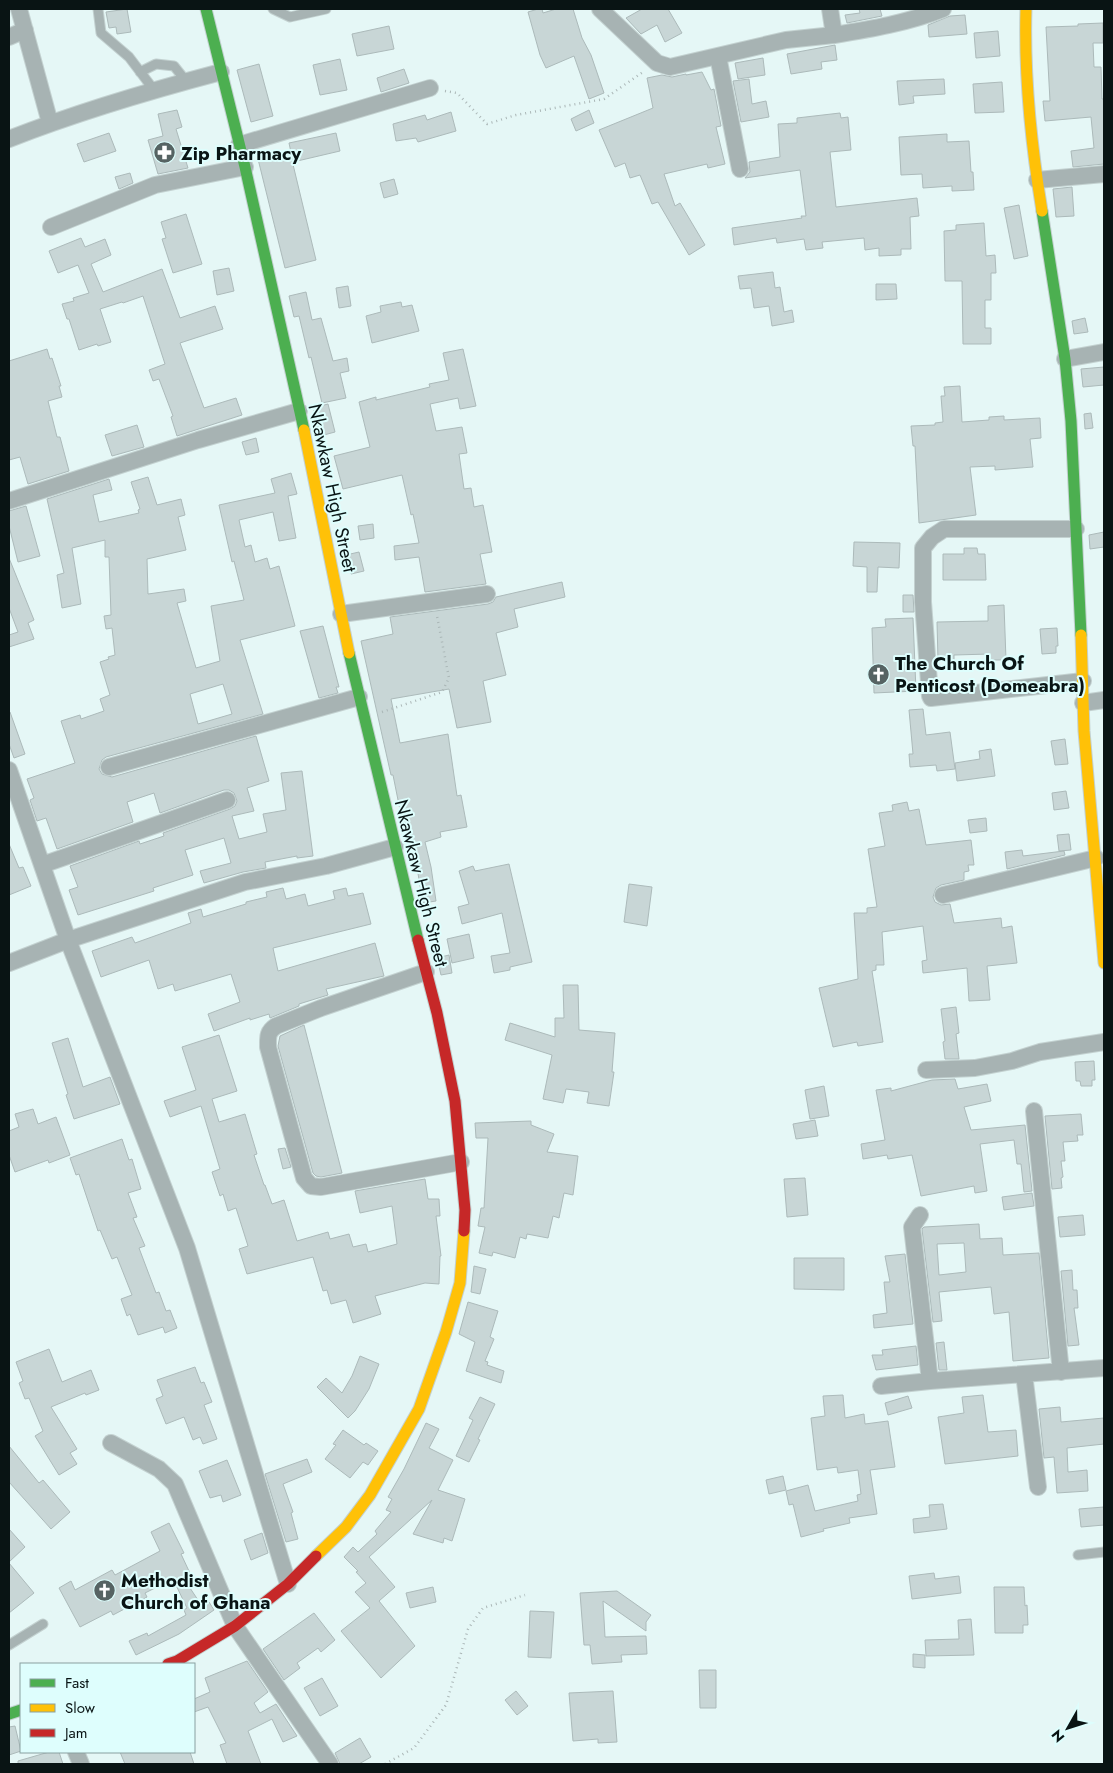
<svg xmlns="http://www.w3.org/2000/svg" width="1113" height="1773" font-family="Jost,sans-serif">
<rect width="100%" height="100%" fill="#e5f7f6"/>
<path fill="#c8d6d6" stroke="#acbaba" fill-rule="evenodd" d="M127,9L131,32L117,34L116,27L109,28L106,12Z
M538,9H542L543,13L556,9H573L582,38L591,55L604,93L589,99L574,56L546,68L540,55L528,12Z
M642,9H668L682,33L665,42L657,25L641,34L626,18Z
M859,9H880L882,16L847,23L845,15L860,13Z
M965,15L967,34L929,37L928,25L950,16Z
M1103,23V43H1093L1094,67H1101L1102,99H1104V164L1073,167L1071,151L1094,148L1091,117L1045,121L1043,101H1050L1046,27L1078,26V24Z
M389,26L394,49L357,56L352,34Z
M998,31L1000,56L976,58L974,33Z
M835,45L837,60L821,62L822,69L791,74L787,54Z
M763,58L765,75L738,79L735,63Z
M340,59L347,90L320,95L313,65Z
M259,64L273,116L251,122L237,70Z
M404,69L409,83L381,92L377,78Z
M702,72L711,90L714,89L721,126L716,127L725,164L708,168L707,164L664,174L675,206L680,203L705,245L689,255L658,202L652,204L640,175L630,178L625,163L615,167L599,130L653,108L647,78L662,75L672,77L686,74V75Z
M749,79L752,104L766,101L769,117L741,122L733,81Z
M944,79L945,94L913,96L914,103L899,105L897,81Z
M1002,82L1004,112L975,113L973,84Z
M177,110L182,127L176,129L188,168L158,174L148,140L163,136L158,114Z
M589,110L594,123L576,131L571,119Z
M451,112L456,131L418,142L416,138L396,141L393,124L425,115L427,120Z
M840,113L841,118L848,117L851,150L830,152L836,207L917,198L919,216L910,217L911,249H901V255L879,256V248L865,250L864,238L822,242L823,248L806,250L804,239L777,243L776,238L734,245L732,228L802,218L801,216H806L800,170L745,178L750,172L749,162L780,157L778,124L797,123V118Z
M109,133L116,151L84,162L77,144Z
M336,133L340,151L293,162L289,143Z
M947,134V142L969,141L971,172H973L974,190L952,191V186L923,188L922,174L901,175L899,137Z
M290,152L316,260L285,268L258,159Z
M130,173L133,183L119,189L115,177Z
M394,179L398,194L384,198L380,183Z
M1072,187L1074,216L1056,217L1053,189Z
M1019,205L1028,256L1014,259L1004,208Z
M186,214L202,264L173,273L162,239L166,238L161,222Z
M984,223L986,256L995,255L996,273H991V300H985V328H991V344H963L962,281H945L944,231L956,230V225Z
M81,238L85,247L105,239L111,255L91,264L103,292L162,269L180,318L215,306L223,329L180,343L204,408L236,398L242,415L177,436L171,417L173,416L159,379L153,381L149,370L165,364L143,296L123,303L122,302L100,309L111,342L98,346L97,344L79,350L69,319H67L62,304L74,301L73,298L89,293L78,265L58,273L49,251Z
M229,268L234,291L217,295L213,271Z
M773,272L775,288L780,287L784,312L792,310L794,322L772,326L769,306L754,308L751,288L740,289L738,276Z
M876,284H896L897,299L876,300Z
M348,286L351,306L339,308L336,288Z
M306,292L312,320L321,318L333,361L347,358L349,371L340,373L346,398L322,403L311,357L309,358L299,316L294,317L289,296Z
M401,302L402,307L412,305L419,331L372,343L366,316L381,312L380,306Z
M1085,318L1088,332L1074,334L1072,321Z
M47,349L50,359L52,358L61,386H59L62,397L48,401L57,437H60L69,471L28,484L20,457L9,460V361Z
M463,349L476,406L460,409L458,398L430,404L436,431L462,427L467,453L459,454L464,489L471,488L474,507L483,505L492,552L480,554L486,584L425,592L419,557L395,560L394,546L419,543L413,514L411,515L402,475L343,489L334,456L370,447L359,402L376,397V400L430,387L429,384L449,380L443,353Z
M1104,367V385L1083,387L1081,369Z
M960,386L962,422L989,420V417L1004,416V420L1040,418L1041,438L1030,439L1033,467L995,470V466L970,467L976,515L919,523L915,446H913L911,426L935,425V423L943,422L941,396H945L944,387Z
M328,404L335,432L320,436L313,408Z
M1091,413L1093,428L1085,429L1084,414Z
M137,425L144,447L112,456L105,435Z
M256,438L259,452L246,455L242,442Z
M291,473L297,494L288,496L296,538L279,541L273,512L239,520L245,547L251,545L255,562L267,558L270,569L279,566L295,626L240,640L263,714L106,757L102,760L99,769L102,774L112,777L256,736L269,781L247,788L254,811L232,816L239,839L267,832L263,814L286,810L281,773L302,771L313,856L297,858V856L265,862L266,868L243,872L204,883L200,871L231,863L224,838L185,850L193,875L153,888L154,891L78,915L69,890L78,887L70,866L139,841L140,844L164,836L163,833L230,809L235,806L237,801L234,793L229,790H224L160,813L154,793L127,802L133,822L57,849L46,818L37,821L30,800L34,798L27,779L75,763L61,721L80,715L81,719L104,711L100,699L110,695L100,662L109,659L108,657L115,655L112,628L106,629L104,616L111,615L109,557H105V540L72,548L81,604L62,608L57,575L64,573L47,499L109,479L112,490L93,495L99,522L139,513L138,510L140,509L131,482L148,477L157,505L181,499L185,515L178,517L186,550L147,559L148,594L184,589L186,601L177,603L196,668L220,661L211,606L244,600L234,561L232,562L219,505L275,493L271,479ZM223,684L232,714L198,724L190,694Z
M26,506L40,556L18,562L9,526V511Z
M373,524L374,538L360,540L358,526Z
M1104,532V547L1090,549L1089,535Z
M854,542L900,543L899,568L878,567L877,592H867V567L853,566Z
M964,548H977L978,554H985L986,580H943V554H964Z
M359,552L364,571L351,574L346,555Z
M9,558L34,620L28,623L34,639L9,647V635L18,632L9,608Z
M562,582L565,597L514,609L518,627L496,633L506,675L483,681L491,722L457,728L449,689L391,699L400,743L448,734L457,796L461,795L467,827L440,832L441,837L425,842L431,867L436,901L423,903L413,844L409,845L403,809L400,810L393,775H391L361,641L393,634L390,617L488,604L493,602L496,597Z
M903,595H913L914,612H903Z
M1004,605L1006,660H990V654L954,655V660H938L937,622L988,621V606Z
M913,618L916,691L874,693L872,628L886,627L885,619Z
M323,626L339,687H336L338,693L319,698L300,631Z
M1057,628L1058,646H1056V653L1042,654L1040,629Z
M923,709L926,735L950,732L955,769L937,771L936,765L910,767L909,754H913L909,710Z
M10,712L25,754L14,758L9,744V713Z
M1065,739L1068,764L1055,765L1051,741Z
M991,749L995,776L957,781L955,763L980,759L979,751Z
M1066,791L1069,808L1054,810L1052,793Z
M907,802L909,811L919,809L926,845L971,840L974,865H968L969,871L964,872V880L941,885L936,888L933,897L935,902L941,905L950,904L954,923L1001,918L1002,928L1012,926L1017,963L987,966L990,1000L969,1001L967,968L923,973L922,961L927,960L923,926L882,932L884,965H876V970L872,971L883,1042L858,1046L857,1042L833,1047L819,988L858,979L854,913H867V908L877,907L868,849L885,846L879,813L893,811L892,805Z
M986,818L987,831L970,833L968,820Z
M1069,834L1071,850L1059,851L1057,835Z
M9,844L19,868L23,867L31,886L9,895Z
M1022,850L1023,856L1064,851L1065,855L1007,869L1005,852Z
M509,864L532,962L510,967V970L494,973L491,956L510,953L502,913L462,924L458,907L469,904L459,871L473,866L475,871Z
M629,884L652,887L647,926L624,922Z
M283,888L286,899L305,894L308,906L335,899L333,891L346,888L348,896L363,893L371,924L273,948L278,971L375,943L384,976L326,989L328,995L299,1004V1006L270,1018L269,1014L250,1020V1018L214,1031L208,1014L240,1002L231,974L175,991L173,984L158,989L149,960L101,977L92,951L132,937L135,943L191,923L188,913L201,909L203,917L246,904V902L267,897L266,892Z
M469,934L474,958L452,963L447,939Z
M449,955L452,973L441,975L437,958Z
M563,985H578L579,1030L615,1033L612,1072H614L609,1106L587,1103L589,1092L566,1089L563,1103L543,1099L552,1055L505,1040L510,1023L555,1037V1018H564Z
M956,1007L959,1033L956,1034L959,1059H945L943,1042L945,1041L941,1009Z
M304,1025L342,1173L321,1177L316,1176L313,1173L278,1046L280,1036Z
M219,1035L237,1091L212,1099L219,1122L245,1114L257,1154L254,1155L264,1185H265L272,1204L284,1200L297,1241L328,1232L330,1239L349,1234L353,1247L366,1244L368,1252L397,1244L392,1206L360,1213L355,1191L425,1179L428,1199H439L440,1216H436L441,1256H440L439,1284L425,1283L375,1296L381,1314L353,1323L346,1300L331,1304L327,1290L323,1291L313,1257L247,1274L239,1249L248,1246L236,1208L228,1211L223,1194L220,1196L212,1172L220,1169L201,1106L170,1117L164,1101L196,1090L182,1047Z
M68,1038L83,1087L110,1077L120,1104L74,1119L66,1095L68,1094L52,1043Z
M1094,1061L1095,1080H1092V1086H1081L1080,1081H1076L1075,1062Z
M955,1079L958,1089L987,1084L991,1101L964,1107L971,1130L1025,1125L1032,1191L1024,1192L1021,1164H1017L1014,1140L980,1144L987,1191L975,1193L974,1186L921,1196L912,1155L888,1159L887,1155L863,1159L861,1144L885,1140L876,1090L891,1088V1091L932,1080Z
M824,1086L829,1116L810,1119L805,1090Z
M33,1109L38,1124L56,1117L70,1155L49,1163L48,1160L15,1172L9,1155V1131L19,1127L15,1114Z
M1081,1114L1083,1135H1077L1078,1141L1063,1142L1065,1161H1061L1063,1177L1061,1178L1062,1188L1052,1189L1045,1116Z
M815,1120L818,1136L796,1139L793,1124Z
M531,1121V1125L554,1134L547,1152L578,1156L573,1195L564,1193L559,1218L553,1216L548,1238L527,1234L526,1239L520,1237L515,1258L493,1252L492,1256L479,1253L485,1227L478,1226L481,1208H484L488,1138H476L475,1123Z
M122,1139L129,1160L132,1159L141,1189L128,1193L137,1217L133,1218L145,1246L139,1248L156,1293L159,1292L166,1311L170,1310L177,1328L165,1333L163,1327L138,1335L130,1314L127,1316L121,1299L132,1295L117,1257L112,1259L100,1230L98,1231L79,1174L76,1175L70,1158Z
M285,1148L291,1167L283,1169L278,1149Z
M805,1178L808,1215L787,1217L784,1179Z
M1032,1193L1034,1206L1004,1210L1002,1197Z
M1083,1215L1085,1235L1060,1237L1058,1217Z
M979,1224L980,1239L1002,1238L1003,1255L1039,1253L1049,1358L1013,1361L1009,1312L994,1314L991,1287L939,1292L942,1321L933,1322L922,1229L924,1227ZM964,1243L966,1272L939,1275L937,1244Z
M905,1254L913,1324L874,1328L873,1315L887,1313L884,1282H890L885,1256Z
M794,1258H844V1290L794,1289Z
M474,1266L486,1269L480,1294L471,1292Z
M1072,1270L1073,1290H1077L1078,1308H1074L1079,1345L1068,1346L1061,1271Z
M468,1302L498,1311L490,1337L494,1339L485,1361L488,1362L487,1365L504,1371L501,1383L466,1371L475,1342L459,1334Z
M944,1342L947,1370H939L936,1343Z
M916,1346L918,1365L876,1370L872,1355H883L882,1350Z
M49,1349L62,1382L91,1370L99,1390L86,1395L85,1393L51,1407L77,1449L70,1453L77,1464L59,1475L35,1436L43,1431L29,1398L25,1399L19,1383L23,1381L16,1362Z
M360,1356L379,1364L369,1389L355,1411L348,1418L317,1387L326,1378L342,1393L352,1376Z
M195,1367L201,1383L204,1382L212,1402L204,1405L217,1439L203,1444L200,1437L193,1440L184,1417L166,1424L156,1399L163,1396L157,1380Z
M843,1395L845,1418L864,1414L865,1424L888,1421L895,1467L870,1470L877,1514L849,1518L850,1523L823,1529L824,1531L801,1537L793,1504L789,1505L786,1491L808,1485L815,1511L858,1501L857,1495L861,1494L858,1470L838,1473L837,1467L817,1470L811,1418L825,1416L823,1396Z
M983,1395L988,1432L1016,1430L1018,1456L945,1464L938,1417L964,1413L962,1397Z
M908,1396L912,1408L888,1415L885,1403Z
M480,1397L495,1404L478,1439L480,1440L469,1462L456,1456L473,1420L469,1418Z
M1060,1407L1061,1422L1104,1418V1444L1067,1448L1068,1472L1087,1470L1088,1491L1057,1493L1054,1457L1044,1458L1039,1409Z
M426,1423L439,1429L429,1448L453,1460L438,1490L465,1499L452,1541L444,1538L443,1543L413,1534L432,1500L369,1557L395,1587L379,1601L415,1646L381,1678L341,1631L370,1608L355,1592L366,1583L356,1572L358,1571L344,1557L353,1547L358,1552L377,1534L375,1531L391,1512L386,1510L392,1499L388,1497L404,1469Z
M343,1430L364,1445L366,1443L378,1451L368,1465L363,1462L350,1478L325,1459L336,1445L333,1444Z
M9,1446L39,1483L43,1480L70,1512L51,1529L9,1482Z
M307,1459L312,1472L283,1484L293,1512L291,1513L298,1539L286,1542L265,1474Z
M227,1460L241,1495L223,1502L221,1495L210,1498L199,1471Z
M783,1476L786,1490L769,1494L766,1480Z
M943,1504L947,1529L914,1533L913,1519L930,1517L929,1505Z
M1104,1507V1525L1081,1527L1079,1509Z
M169,1523L184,1553L181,1554L196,1586L190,1588L202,1606L209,1602L214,1610L179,1634L136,1655L129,1641L147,1633L148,1636L186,1615L184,1610L187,1608L173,1579L145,1593L147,1597L113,1615L111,1611L80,1627L59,1588L71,1581L75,1590L112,1570L115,1575L160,1551L151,1532Z
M9,1529L25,1547L9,1562Z
M262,1533L268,1553L251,1560L244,1540Z
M9,1563L34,1593L9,1613Z
M934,1573L935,1579L959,1576L961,1593L912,1599L909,1576Z
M433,1587L436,1602L410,1608L406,1593Z
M994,1587H1024L1025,1606L1027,1605L1028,1625H1023V1633H995Z
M617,1591L651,1615L646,1622V1631L603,1601L605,1637L646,1636L647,1654L621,1655L622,1662L592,1664L590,1645H584L580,1593Z
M530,1611L554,1612L551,1658L528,1657Z
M314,1613L335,1640L321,1652L318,1648L297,1663L300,1668L284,1680L263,1649Z
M971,1619L974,1655L926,1656L925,1640L959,1639L958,1620Z
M913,1654L925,1655V1668L913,1667Z
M247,1661L268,1692L254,1703L260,1713L276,1704L297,1736L283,1742L272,1719L248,1731L261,1764H227L220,1745L226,1743L208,1707L194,1712V1699L210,1692L205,1678Z
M699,1670H716V1708H700Z
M322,1678L338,1706L320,1716L304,1688Z
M516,1691L528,1706L517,1715L505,1700Z
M613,1691L617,1742L598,1743V1739L573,1741L569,1693Z
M15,1726L21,1751L9,1755V1727Z
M360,1738L371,1757L359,1764H340L335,1753Z
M49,1752H59L63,1764H18V1761Z
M120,1752H190L194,1764H125Z"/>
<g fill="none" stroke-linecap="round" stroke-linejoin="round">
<defs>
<path id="lane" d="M98,9L101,33L129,57L154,90
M273,9L290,17L326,9
M140,72L156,64L174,66L186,81
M1078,1555L1104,1552
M9,1645L43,1624"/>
<path id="street" d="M19,9L50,123
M600,9L657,63L670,67L786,40L834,35L830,9
M834,35C871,29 907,23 943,9
M9,37L25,30
M718,56L740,169
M9,139C78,112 149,91 221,72
M239,145L430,88
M1037,180L1104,174
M51,227L155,185L245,167
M1065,359L1104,352
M9,501L198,440L299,411
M1076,529H944L932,537L923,548V602L930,696L931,698L1083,681
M341,614L487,594
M1083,703L1104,700
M109,767L359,697
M9,770L68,940L187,1248L288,1584
M42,865L227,800
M943,895L1096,858
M9,963L68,940L245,882L326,866L395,847
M426,972L321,1008L276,1026C267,1032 268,1037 268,1047L304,1178L311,1186L321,1187L461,1162
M926,1070L975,1068L1012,1061L1040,1052L1104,1042
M1034,1111L1061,1372
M920,1215L912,1227L930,1381
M1024,1374L1038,1487
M881,1386L930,1381L1104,1368
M111,1443L159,1469L175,1484L235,1626L330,1764
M76,1752L81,1764"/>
<path id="fast" d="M206,9L245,167L304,430
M1042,211L1065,359L1071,421L1081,635
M349,653L418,940
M9,1714L21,1710"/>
<path id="slow" d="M1026,9C1024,76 1031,144 1042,211
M304,430L349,653
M1081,635L1084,731L1104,963
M316,1556L346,1527L370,1495L419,1409L446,1332L460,1283L464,1231"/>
<path id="jam" d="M418,940L437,1013L455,1101L465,1210L464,1231
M168,1664L177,1661L235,1626L288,1584L316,1556"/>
</defs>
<use href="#lane" stroke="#c3d1d0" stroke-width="11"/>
<use href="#street" stroke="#c3d1d0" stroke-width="18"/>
<use href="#fast" stroke="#c3d1d0" stroke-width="13"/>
<use href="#slow" stroke="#c3d1d0" stroke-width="13"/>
<use href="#jam" stroke="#c3d1d0" stroke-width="13"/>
<path stroke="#abb7b7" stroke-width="2.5" stroke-dasharray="1 4" stroke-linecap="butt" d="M445,91L457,93L487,124L516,115L604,99L643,72
M382,712L442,692L449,678L437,616
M385,1764L414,1748L446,1705L468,1629L483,1608L525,1595"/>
<use href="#lane" stroke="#a7b3b3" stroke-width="9"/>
<use href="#street" stroke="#a7b3b3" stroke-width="16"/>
<use href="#fast" stroke="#4caf50" stroke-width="11"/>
<use href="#slow" stroke="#ffc107" stroke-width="11"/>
<use href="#jam" stroke="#c62828" stroke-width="11"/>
</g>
<defs>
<symbol id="pharmacy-disc" viewBox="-11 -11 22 22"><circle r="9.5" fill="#566363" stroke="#defefd"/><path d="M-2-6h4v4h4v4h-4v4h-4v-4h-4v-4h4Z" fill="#fff"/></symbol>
<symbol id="church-disc" viewBox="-11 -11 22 22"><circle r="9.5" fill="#566363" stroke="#defefd"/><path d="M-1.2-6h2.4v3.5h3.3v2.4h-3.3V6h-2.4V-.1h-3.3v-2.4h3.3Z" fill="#fff"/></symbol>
</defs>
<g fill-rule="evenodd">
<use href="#pharmacy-disc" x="152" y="140" width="25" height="25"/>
<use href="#church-disc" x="866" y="662" width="25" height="25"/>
<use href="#church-disc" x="92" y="1578" width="25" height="25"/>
</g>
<g text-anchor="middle" stroke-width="4" stroke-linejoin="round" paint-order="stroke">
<g font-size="19" font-weight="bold" fill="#091414" stroke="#defefd" text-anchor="start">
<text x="181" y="160">Zip Pharmacy</text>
<text x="895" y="670">The Church Of<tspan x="895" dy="22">Penticost (Domeabra)</tspan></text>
<text x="121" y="1587">Methodist<tspan x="121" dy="22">Church of Ghana</tspan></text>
</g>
<g font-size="19" fill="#091414" stroke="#defefd">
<text transform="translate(333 488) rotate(78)" y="7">Nkawkaw High Street</text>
<text transform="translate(422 883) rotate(76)" y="7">Nkawkaw High Street</text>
</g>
</g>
<rect width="1113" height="1773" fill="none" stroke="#091414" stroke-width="20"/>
<rect x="20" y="1663" width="175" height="90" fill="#defefd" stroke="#89a0a0"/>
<rect x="30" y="1679" width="25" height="8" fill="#4caf50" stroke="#89a0a0"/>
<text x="65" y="1688" font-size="15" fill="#091414">Fast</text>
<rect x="30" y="1704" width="25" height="8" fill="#ffc107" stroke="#89a0a0"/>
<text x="65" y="1713" font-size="15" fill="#091414">Slow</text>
<rect x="30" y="1729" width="25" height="8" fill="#c62828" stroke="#89a0a0"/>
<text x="65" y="1738" font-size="15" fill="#091414">Jam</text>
<g transform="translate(1068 1728) rotate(231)" stroke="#defefd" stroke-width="4" paint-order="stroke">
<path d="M0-4L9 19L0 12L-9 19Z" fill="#091414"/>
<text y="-8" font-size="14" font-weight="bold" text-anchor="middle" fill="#091414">N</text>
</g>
</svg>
